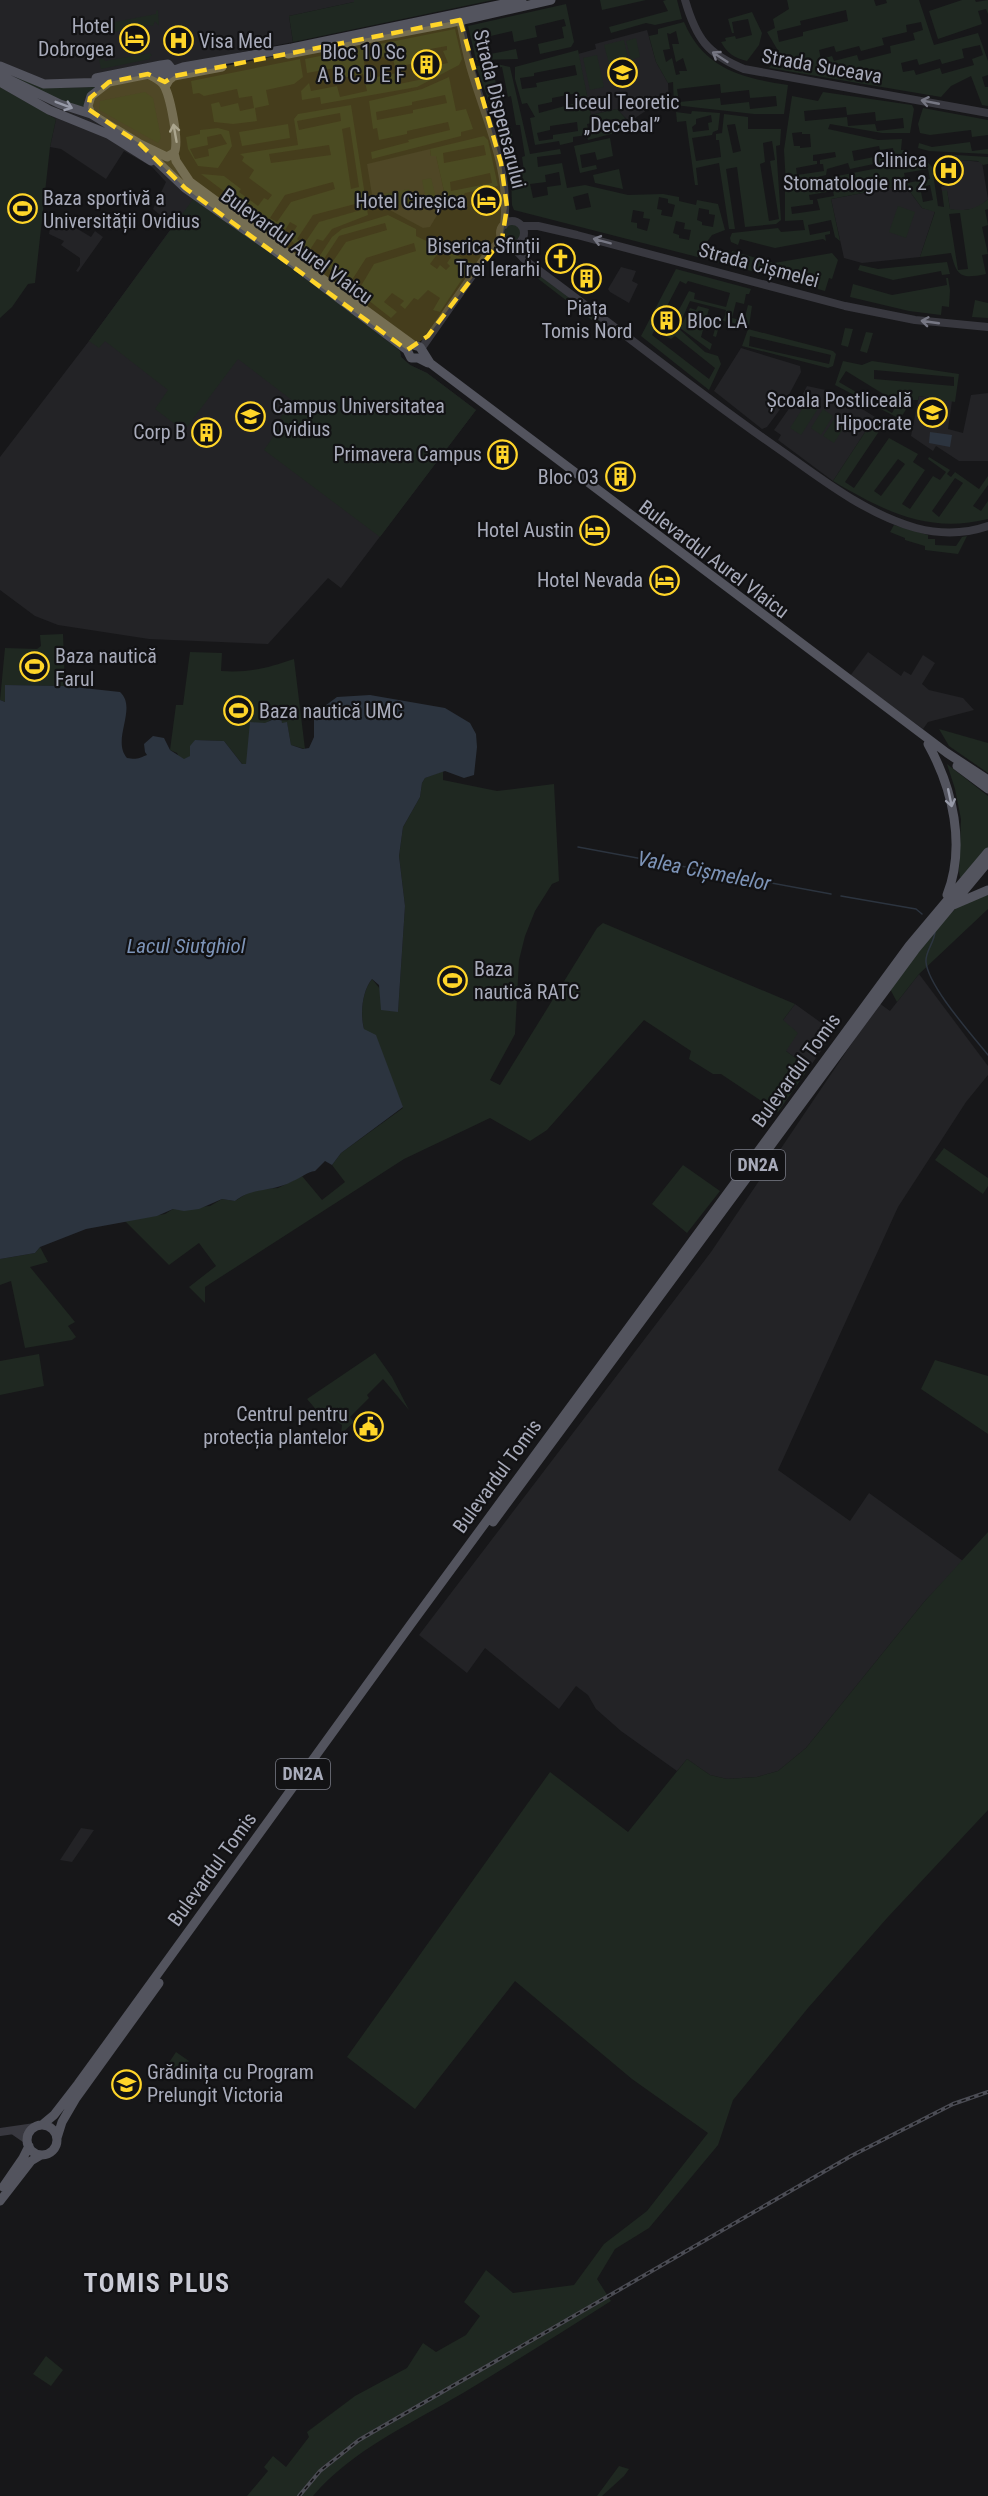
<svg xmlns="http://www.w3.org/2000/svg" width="988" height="2496" font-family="'Roboto Condensed',sans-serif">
<rect width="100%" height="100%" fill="#171719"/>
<path fill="#232326" d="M0,0H354V2L289,16L293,42L161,68L179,164L200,190L400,351L401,357L410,365L427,373L476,410L341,588L328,578L268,644L149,639L58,625L35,616L0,590V457L89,341L173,226L153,209L166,182L152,167L124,151L106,179L61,149L50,147L56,119L0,87Z
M647,30L656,62L668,83L669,104L650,108L629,122L617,109L591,115L578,54L596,49L595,44Z
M430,149L431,156L436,155L446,200L430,227L423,228L373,201L367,164Z
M952,155H957L960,160L982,162L988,199L978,208L958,211L950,209L947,191H942L941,187L957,182Z
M905,185L922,208L935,211L920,257L862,263L844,258L831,199Z
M51,223L67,231L71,225L91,237L95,231L103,237L78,272L76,271L80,265V258L61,245L64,241L49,234Z
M621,267L636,271L632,281L638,284L629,303L610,292L608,289Z
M741,348L800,366L801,372L784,404L767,427L762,429L714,391Z
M807,386L835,392L875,417L833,481L778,440L781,435L774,430L793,403L797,405Z
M988,393V461H959L936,446L933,451L911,436L919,396L952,401L948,429L963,433L971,395Z
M868,652L901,676L904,671L911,675L923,655L935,663L922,684L929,690L963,698L974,710L928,722L923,729L850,676Z
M919,974L988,1066V1075L966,1102L898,1207L778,1470L850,1521L869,1493L963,1561L924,1602L806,1748L778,1771L757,1777L727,1779L710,1775L687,1759L677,1771L621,1731L596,1709L588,1695L576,1686L559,1709L485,1648L467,1673L419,1635L711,1252L879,1003L890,1011Z
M795,1004L834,1032L809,1068L786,1051L783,1020Z
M81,1828L94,1830L72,1862L60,1860Z"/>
<path fill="#1f2821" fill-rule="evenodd" d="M354,0H493L293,42L289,16L354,2Z
M600,0H646L602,10Z
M666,0H677L682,19L655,25L646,23L611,33L609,27L668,11L663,1Z
M787,0H874L876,6L887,3L886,0H919L934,45L978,33L988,61V75L982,77L985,87H988V106L982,105L971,76L951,86L941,97L769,68L780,54L767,32L775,28L773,19L789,9ZM846,10L848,21L803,32V36L779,42L777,31L801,25L800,21ZM921,22L923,30L913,33L915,40L890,46L891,53L859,61L857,55L834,61L832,56L821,59L819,50L834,46L836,52L859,46L861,51L884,45L882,38L907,32L906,25ZM980,45L983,55L972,59L974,65L942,74L940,68L916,75L914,70L903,72L901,63L917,59L919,65L940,59L942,64L964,58L962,49Z
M962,0H975L976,2L988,0V14L986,9L978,11L982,24L938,39L929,11Z
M566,4L574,42L571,47L540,54L538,44L564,38L562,27L566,26L564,19L535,26L537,37L514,42L512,31L482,38L483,44L488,43L490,54L516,49L518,59L476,60L468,26Z
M158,10L159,26L155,21L153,26L146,25L144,27L107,33L105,24L156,14V11Z
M752,12L762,33L759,45L747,61C734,58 727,53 721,42L726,41L725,38L735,36L736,39L752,35L748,19L732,22L734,33H732L728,19Z
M684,22C704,69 742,78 788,85L784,114H754L674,105L673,82L668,83L656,62L649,36L658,34V29ZM676,31L679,44H672L676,62L683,58L687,71H679L680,74L676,75L672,58L666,62L663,50L670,49L667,33L670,34ZM720,84L721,93L749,90L750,98L776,96L777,106L750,109L749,102L721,105L720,98L679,102L677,89Z
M455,29L462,59L459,65L417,87L321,104L320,97L302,100L301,91L309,83L311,91L337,86L340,97L367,91L363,74L337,79L335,68L307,73L305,59ZM447,46V50L443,51L448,63L422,68L423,79L399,84L397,73L371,78L369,67L365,68L364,61L392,55L395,67L422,62L419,51Z
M636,38L640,57L631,60L626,41Z
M624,40L633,81L615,86L604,45Z
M578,50L591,115L617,109L629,122L611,134L588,140L587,135L573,137V142L560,145L559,141L535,145L530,118L535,117L527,103L522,104L515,79V67ZM575,65L577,75L536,83L537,87L522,89L520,78L534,76V73ZM578,93L580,102L539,113L538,105L552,102V98ZM614,119L616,128L589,134L587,124ZM577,122L578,131L553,135V139L539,141L537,133L550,130V126Z
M150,53L152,56H149L150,59L101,69L99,59H104L105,61Z
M597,55L604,87L590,90L583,58Z
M300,59L303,77L294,84L266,90L269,105L255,108L257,121L233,124L214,122L211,104L219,102L221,107L238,103L240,111L254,108L252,96L239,98L237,89L204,96L199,93L193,94L191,81Z
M497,64L510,67L530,154L560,149L561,154L537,157L538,167L562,163L567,188L585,185L628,195L663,194L679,197V201L696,205L697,200L718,204L725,230L712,235L703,247L704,252L723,256L721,263L514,210L512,205L511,177L504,144L476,66ZM502,67L508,97L511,96L516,125H520L525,156L522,157L524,171L516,173L511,127H507L502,99H499L493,69ZM559,172L561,185L547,187L548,195L533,198L530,184L546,182L545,175ZM588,193L591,207L576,210L573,197ZM659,197L668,199V203L675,205L672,217L661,215L662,210L657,209ZM699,208L709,210V214L715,215L713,227L702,225V222L697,220ZM633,210L644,212L643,218L650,219L647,231L637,228V223L631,222ZM676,221L685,223L684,229L691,230L689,240L679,238V235L673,233Z
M15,77L51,88L96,87L84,98V108L54,99Z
M449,77L456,111L466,109L473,129L461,132V136L372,159L371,152L409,142L408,140L450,130L448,122L407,131V134L379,140L377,128L373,129L369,101L422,89ZM445,95L447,103L413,110V113L377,120L376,112L412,105V102Z
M0,87L56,119L50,147L35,283L28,284L12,307L0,318Z
M145,92L153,98L161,138L158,143L99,110L100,101Z
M823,92L912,105L914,109L910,133H882L830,124L828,129L878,140L902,139L901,150H905L897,159L850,169L848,163L827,169L826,175L786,185L784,150L792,96L818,101ZM846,107L847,115L875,112L876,121L903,118L904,128L877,131L875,124L848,126L847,117L805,121L804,111ZM802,132V134H810L811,147L800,148V146H794L792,133ZM879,146L880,150L893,148L894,156L880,159L879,156L854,161L852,151ZM835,152L836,157L820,160V164H823L824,171L797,175L796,168L817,164V161H813V155Z
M351,105L368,215L332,229L323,241L317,239L307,254L289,239L297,226L290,222L282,235L201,174L224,176L241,189L239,192L258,206L264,198L268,200L272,195L249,178L254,170L242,161L244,157L240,154L298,145L294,119L298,114ZM340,113L341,121L299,130L297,121ZM350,127L359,187L351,189L342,129ZM329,145L331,155L271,163L269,154ZM333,182L335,189L291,202L277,222L270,218L285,195ZM359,203L361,210L319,222L304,244L297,239L313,215Z
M923,108L988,120V135L972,137L971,130L930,135L920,133L918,124Z
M692,111L720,113L718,130L713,132L712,135L692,138L696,161L721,157L719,140H716V134L722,133L724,114L748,117V129H781L780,145L776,146L781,220L776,224L745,227L737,167L726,169L735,229H729L719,163L696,168L698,185H695L686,121L677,122L676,112L691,114ZM711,115L712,122L708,123L709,130L693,132L692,127L696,124V119ZM735,124L741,151L733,153L727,125ZM772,141L775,160L770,161L779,219L769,221L760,164L765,162L763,143Z
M288,124L290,138L242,146L239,132Z
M218,128L229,131L232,146L218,168L198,166L188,149L186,137L200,134V130ZM221,134L227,144L208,149L209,156L195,159L190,149L208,145L207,137Z
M484,136L488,140L498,186L465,193L463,196L446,200L436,156H431L430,149ZM484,145L486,155L444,163L443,153ZM490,173L492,183L451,191L450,182Z
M610,138L613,156L597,160L595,152L580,155L582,168L596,165L597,169L580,173L574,146Z
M970,142L972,151L988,149V154L929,151L918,148L919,143L932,147Z
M957,155L988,157V164L983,165L978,161L960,160Z
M925,159L932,167L938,206L944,207L942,191L947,190L950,209C965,212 977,209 988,199V209L985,210L988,225L982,227L988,254L982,255L986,274C961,279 957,277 951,253L920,257L935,212L922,208L905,185L831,199L840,241L835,237L831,220L808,225L810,235L830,231V234L825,235L826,241L823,239L775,248L740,239L738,245L731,242L730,238L732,233L778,228L781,232L805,230L803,220L785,221V190L832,177ZM928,169L930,179L906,183L904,173ZM872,177L873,180L886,177L887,185L848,191L846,182ZM930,185L933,200L923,202L920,187ZM833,191L834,196L817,199L820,210L792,214L791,207L813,204V200H810L809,195ZM960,213L968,269L958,270L949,214Z
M619,169L623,189L595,183L593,175Z
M431,178L436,198L426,200L422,180Z
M409,189L412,202L387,208L384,194Z
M194,198L276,254L400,351L401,357L410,365L427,373L476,410L380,537L264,450L284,421L280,418L293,401L238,359L184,431L155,409L168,390L105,341L99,348L89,341Z
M898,206L915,212L906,238L889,232Z
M388,215L416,229V236L473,263L440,312L433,310L440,298L428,290L418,300L414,298L405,309L400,305L404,301L392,293L384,302L397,312L391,318L317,260L332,237L342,229ZM385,223L387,230L346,242L331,264L324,259L339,236ZM414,243L416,251L374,264L361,286L352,280L366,258ZM441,249L451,257L447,263L450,266L446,270L440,265L437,269L430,264Z
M503 232a9 9 0 1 1 18 0a9 9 0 1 1-18 0Z
M732,251L774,263L832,253L838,260L832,279L829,278L825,291L729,265Z
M947,262L950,274L942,275L941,271L893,280L858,270L860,265L878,269Z
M530,268L600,321L597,324L528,271Z
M676,269L751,289L749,294H746L744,304L736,302L732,318L744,321L748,305L752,306L749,326L723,321L720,323L716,337L713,336L718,318L724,319L726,310L690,301L678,328L705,352L718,356L721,364L709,390L641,336ZM680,281L686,284L688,281L730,293L726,307L694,299L695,293L689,291L665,336L671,339L675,336L715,368L709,379L652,335Z
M946,278H948L950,290L949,307L942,306L941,315L909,311L850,297L853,284L892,295L947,285Z
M975,300L988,303V318L972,317Z
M698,306L709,309L701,337L712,344L710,350L680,328L690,308L696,310Z
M845,328L853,329L848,347L841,345Z
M748,329L833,351L836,354L833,366L828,368L742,346ZM750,336L831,355L829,364L749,346Z
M866,332L873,333L867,353L860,351Z
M843,361L862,365L872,361L959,374L955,402L919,396L918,400H912L900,419L835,385ZM874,370L954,377V386L874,379ZM846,371L898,403L892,413L839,382Z
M808,400L819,407L801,435L790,428Z
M823,409L833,416L821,435L811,428Z
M875,417L884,424L845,482L854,488L889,438L918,454L913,462L925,470L902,504L910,509L933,476L940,480L946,472L928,459L929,457L950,470L947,474L951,477L955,472L979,489L988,476V485L973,506L981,511L988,501V519C928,534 884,511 833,481ZM898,459L905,464L881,496L874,491ZM955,478L963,483L939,517L932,511Z
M835,418L846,424L834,443L823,436Z
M894,525L928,535V539H935V545L956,546L962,537L967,536L958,554L925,550V546L905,540V538L890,532Z
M63,634L65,686L6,685L5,702L0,700L5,648L37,649L41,646L40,635Z
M190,652L222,653L221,671C250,673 267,668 294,659L305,749L291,745L287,723H282L281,716C260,718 254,748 247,764L243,765L224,741L195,740L190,756L187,759H180L177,753L170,750L176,705H183Z
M939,729L988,743V773L949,746Z
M947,764L988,796V848L963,878L960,877L959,871L961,819L955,789Z
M443,771V780L497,791L554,784L559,881L552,884L535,911L525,936L519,960L515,1034L490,1080L500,1085L597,928L603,923L795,1004L783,1020L798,1033L786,1051L809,1068L778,1112L721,1074H713L689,1059L691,1051L644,1020L547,1130L530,1141L490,1118L404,1159L205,1287V1303L189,1287L216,1266L199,1243L169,1265L125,1221L165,1214L173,1209L210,1206L222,1199L235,1201L252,1190L278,1188L302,1176L322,1200L345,1182L332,1165L341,1153L403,1108L364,1029C360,1014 362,991 372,979L398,1011L405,906L399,856L403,827L420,797L422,783L425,778Z
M988,894V909L919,974L897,1002L890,989L932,933L956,908Z
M944,1148L988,1178V1186L983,1194L935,1160Z
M683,1165L720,1191L687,1233L652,1204Z
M40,1247L48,1262L30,1267L75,1322L68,1326L76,1337L72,1340L25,1348L11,1281L0,1285V1259L35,1253Z
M375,1353L392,1377L409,1410L383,1379L367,1395L369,1398L350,1417L354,1422L341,1434L342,1425L331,1417L319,1413L307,1399Z
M39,1354L44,1386L0,1395V1361Z
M935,1360L988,1376V1434L921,1389Z
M988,1532V1810L887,1918L808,2008L733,2100L718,2145L649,2228L615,2249L597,2279L611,2301C562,2332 513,2363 463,2393C412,2423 352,2450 313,2496H247L268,2471L264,2467L273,2456L286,2467L309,2437L307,2432L355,2396L407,2368L423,2343L436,2352L466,2335L480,2316L464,2302L486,2270L513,2293L574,2285L604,2244L647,2211L708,2133L632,2079L515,1981L415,2109L347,2057L550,1772L628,1832L687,1759L710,1775L727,1779L757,1777L778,1771L806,1748L924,1602Z
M176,2052L189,2061L180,2073L168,2064Z
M46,2356L63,2370L51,2386L33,2374Z
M619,2466L629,2469L624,2476L602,2496H597Z"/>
<path fill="#2c343f" d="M930,432L952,435L950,447L929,443Z
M5,685L65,686L120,692C138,708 111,740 127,758C137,760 139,758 147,755L145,752L144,744L153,736L164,738L170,750L184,759L190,756V746L195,740L224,741L242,764H246L250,722L265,723L281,716L282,723L287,722L291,745L303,749L309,748L314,737V714L337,697L370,695L445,708L470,723L476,734L477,747L474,775L464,778L445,771L425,778L422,783L420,797L403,827L399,856L405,906L398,1012L381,1010L379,985L372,979C362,991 360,1014 364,1029L376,1035L403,1107L341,1153L332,1165L325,1161L315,1171C307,1172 301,1178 293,1181C271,1193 255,1186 235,1201L222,1199L199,1209L184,1211L173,1209L157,1216L86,1229L40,1247L35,1253L0,1259V700L5,702Z"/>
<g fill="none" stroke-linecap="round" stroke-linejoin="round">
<path stroke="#2c343f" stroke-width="1.5" d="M578,847L831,894
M841,896L916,909L922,914
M935,931C935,942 925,951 926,962C928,986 972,1035 988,1055"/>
<path stroke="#38383f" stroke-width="8" d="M685,0C696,38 707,54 744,69L988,113
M460,20C463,36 466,51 470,66C485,119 511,169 504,225
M500 233a12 12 0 1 1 24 0a12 12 0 1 1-24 0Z
M523,226H538L577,235L845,306L915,320L988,327
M512,246L526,261C613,324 697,393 786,454C825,482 869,515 916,528C939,534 965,534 988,526
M421,349L488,253L502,239
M14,2131L27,2140
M0,2132L35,2127"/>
<path stroke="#53545e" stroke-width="9" d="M288,54L450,23L551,0
M0,66L44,84L109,82
M148,74C154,77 159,79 163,84C170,94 180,144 174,153L167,157L140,144L91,114L88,106L91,96L109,82L154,73L163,74L183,67L292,48L522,0
M0,75L60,104L91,114
M96,78L161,65L168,64L172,69
M0,82L49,110L108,134L151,161
M165,87L169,80L174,76L222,67
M147,152L185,188L292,263L407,350
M174,153L176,161L190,182L413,345L420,347L430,363L947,753L988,780
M407,350L411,358H418L428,363
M928,744C953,789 966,846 947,895
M957,766L988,789
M953,905L988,890
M493,1522L915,950L988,862
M42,2125L54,2115L78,2084L411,1624L909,946L988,852
M27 2140a15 15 0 1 1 30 0a15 15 0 1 1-30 0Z
M57,2138L62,2122L76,2098L159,1983
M3,2187L23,2158L29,2146
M0,2201L31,2161L41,2155"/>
<defs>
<path id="rail" d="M299,2496L320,2471L359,2440L851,2156L953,2104L988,2092"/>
</defs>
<use href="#rail" stroke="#4b4c54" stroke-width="4"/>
<use href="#rail" stroke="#121214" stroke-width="1.5" stroke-dasharray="4.5" stroke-linecap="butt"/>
</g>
<defs><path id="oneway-shaft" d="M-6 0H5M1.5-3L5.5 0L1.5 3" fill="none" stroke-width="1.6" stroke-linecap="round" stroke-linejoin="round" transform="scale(1.5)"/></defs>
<g stroke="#767783">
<use href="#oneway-shaft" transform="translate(720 57) rotate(-147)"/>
<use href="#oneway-shaft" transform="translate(930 102) rotate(-169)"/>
<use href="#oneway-shaft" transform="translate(602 241) rotate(-165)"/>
<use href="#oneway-shaft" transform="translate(930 322) rotate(-172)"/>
</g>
<g stroke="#979aa8">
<use href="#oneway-shaft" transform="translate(64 105) rotate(21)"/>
<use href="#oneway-shaft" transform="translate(175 133) rotate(-100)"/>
<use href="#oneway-shaft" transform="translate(950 798) rotate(78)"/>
</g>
<path fill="#ffd529" fill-opacity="0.2" stroke="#ffd529" stroke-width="4.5" stroke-dasharray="12 8" stroke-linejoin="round" d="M460,20L501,163L507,207L502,239L428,336L407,350L185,188L140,144L88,109L90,98L109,82L148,74L165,82L174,76Z"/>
<defs>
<symbol id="hotel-ring" viewBox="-11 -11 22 22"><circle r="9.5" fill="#121214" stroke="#ffd529" stroke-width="1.5"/><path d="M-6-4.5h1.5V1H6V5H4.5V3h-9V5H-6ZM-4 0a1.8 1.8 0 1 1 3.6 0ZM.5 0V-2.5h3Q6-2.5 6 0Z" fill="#ffd529"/></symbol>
<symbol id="hospital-ring" viewBox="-11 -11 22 22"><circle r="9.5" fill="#121214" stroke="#ffd529" stroke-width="1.5"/><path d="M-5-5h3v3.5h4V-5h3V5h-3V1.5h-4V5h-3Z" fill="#ffd529"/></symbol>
<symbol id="building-ring" viewBox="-11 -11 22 22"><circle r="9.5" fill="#121214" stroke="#ffd529" stroke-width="1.5"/><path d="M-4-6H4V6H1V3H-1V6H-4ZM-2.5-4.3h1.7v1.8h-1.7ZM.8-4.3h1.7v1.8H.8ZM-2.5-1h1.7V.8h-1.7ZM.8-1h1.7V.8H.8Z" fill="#ffd529"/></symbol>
<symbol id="school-ring" viewBox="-11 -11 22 22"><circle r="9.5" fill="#121214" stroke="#ffd529" stroke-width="1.5"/><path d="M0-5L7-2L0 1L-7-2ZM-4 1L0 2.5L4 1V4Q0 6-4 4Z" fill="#ffd529"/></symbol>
<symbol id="stadium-ring" viewBox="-11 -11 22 22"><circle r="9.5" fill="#121214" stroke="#ffd529" stroke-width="1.5"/><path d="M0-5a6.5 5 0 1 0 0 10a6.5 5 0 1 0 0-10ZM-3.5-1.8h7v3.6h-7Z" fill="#ffd529"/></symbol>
<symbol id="church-ring" viewBox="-11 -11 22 22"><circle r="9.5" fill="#121214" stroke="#ffd529" stroke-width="1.5"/><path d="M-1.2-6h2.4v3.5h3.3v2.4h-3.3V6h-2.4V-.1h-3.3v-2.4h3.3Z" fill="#ffd529"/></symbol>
<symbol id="university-ring" viewBox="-11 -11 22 22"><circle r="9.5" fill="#121214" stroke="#ffd529" stroke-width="1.5"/><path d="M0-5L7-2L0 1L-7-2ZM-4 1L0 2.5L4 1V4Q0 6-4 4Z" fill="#ffd529"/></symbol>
<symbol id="civic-ring" viewBox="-11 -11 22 22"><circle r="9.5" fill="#121214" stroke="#ffd529" stroke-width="1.5"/><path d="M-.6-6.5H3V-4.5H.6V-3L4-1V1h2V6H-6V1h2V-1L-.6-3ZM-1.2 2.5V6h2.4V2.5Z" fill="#ffd529"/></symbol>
</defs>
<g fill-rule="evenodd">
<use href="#hotel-ring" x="118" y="22" width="33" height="33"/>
<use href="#hospital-ring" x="162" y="24" width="33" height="33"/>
<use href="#building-ring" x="410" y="48" width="33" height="33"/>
<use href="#school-ring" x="606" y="56" width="33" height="33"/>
<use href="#hospital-ring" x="932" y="154" width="33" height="33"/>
<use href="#hotel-ring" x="470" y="184" width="33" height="33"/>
<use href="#stadium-ring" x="6" y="192" width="33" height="33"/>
<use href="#church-ring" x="544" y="242" width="33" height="33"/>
<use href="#building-ring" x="570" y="262" width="33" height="33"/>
<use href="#building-ring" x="650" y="304" width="33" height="33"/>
<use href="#university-ring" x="916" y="396" width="33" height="33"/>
<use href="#university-ring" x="234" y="400" width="33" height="33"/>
<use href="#building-ring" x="190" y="416" width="33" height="33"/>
<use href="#building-ring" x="486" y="438" width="33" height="33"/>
<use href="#building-ring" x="604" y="460" width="33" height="33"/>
<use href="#hotel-ring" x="578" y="514" width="33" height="33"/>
<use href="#hotel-ring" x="648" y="564" width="33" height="33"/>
<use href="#stadium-ring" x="18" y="650" width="33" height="33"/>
<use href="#stadium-ring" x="222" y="694" width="33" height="33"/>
<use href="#stadium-ring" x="436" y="964" width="33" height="33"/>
<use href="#civic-ring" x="352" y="1410" width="33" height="33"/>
<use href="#school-ring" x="110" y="2068" width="33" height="33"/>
</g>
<g text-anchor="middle" stroke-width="4.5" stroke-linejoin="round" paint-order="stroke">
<g fill="#121214" stroke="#7b7d88" stroke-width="1.5">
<rect x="731" y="1150" width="54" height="30" rx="4.5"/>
<rect x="276" y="1759" width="54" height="30" rx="4.5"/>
</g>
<g font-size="18" font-weight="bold" fill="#a8abba">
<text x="758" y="1171">DN2A</text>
<text x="303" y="1780">DN2A</text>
</g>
<g font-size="20" fill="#a8abba" stroke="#121214" text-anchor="end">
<text x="114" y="33">Hotel<tspan x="114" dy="23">Dobrogea</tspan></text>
<text x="199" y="48" text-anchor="start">Visa Med</text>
<text x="405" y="59">Bloc 10 Sc<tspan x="405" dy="23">A B C D E F</tspan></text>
<text x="622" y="109" text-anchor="middle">Liceul Teoretic<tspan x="622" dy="23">„Decebal”</tspan></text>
<text x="927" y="167">Clinica<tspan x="927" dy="23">Stomatologie nr. 2</tspan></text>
<text x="43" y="205" text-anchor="start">Baza sportivă a<tspan x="43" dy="23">Universității Ovidius</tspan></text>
<text x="466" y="208">Hotel Cireșica</text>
<text x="540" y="253">Biserica Sfinții<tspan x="540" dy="23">Trei Ierarhi</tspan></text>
<text x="587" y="315" text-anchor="middle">Piața<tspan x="587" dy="23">Tomis Nord</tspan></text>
<text x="687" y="328" text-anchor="start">Bloc LA</text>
<text x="912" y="407">Școala Postliceală<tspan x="912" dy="23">Hipocrate</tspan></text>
<text x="272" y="413" text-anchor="start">Campus Universitatea<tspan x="272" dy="23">Ovidius</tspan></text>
<text x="186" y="439">Corp B</text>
<text x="482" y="461">Primavera Campus</text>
<text x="599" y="484">Bloc O3</text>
<text x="574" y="537">Hotel Austin</text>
<text x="643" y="587">Hotel Nevada</text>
<text x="55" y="663" text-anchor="start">Baza nautică<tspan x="55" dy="23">Farul</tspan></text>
<text x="259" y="718" text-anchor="start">Baza nautică UMC</text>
<text x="474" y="976" text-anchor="start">Baza<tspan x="474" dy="23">nautică RATC</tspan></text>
<text x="348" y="1421">Centrul pentru<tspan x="348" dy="23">protecția plantelor</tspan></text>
<text x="147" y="2079" text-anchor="start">Grădinița cu Program<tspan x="147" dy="23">Prelungit Victoria</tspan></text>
</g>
<g font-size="20" fill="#a8abba" stroke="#121214">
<text transform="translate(822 66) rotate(10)" y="7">Strada Suceava</text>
<text transform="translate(500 109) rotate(76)" y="7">Strada Dispensarului</text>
<text transform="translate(297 246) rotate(36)" y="7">Bulevardul Aurel Vlaicu</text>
<text transform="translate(759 265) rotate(15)" y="7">Strada Cișmelei</text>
<text transform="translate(714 559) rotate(37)" y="7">Bulevardul Aurel Vlaicu</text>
<text transform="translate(796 1070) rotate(-54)" y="7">Bulevardul Tomis</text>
<text transform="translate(497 1476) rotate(-54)" y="7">Bulevardul Tomis</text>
<text transform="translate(212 1869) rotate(-54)" y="7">Bulevardul Tomis</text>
</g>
<g font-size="21" font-style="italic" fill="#7d94b8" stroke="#121214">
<text transform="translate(704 871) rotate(11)" y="7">Valea Cișmelelor</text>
<text x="186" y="953">Lacul Siutghiol</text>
</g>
<g font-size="26" font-weight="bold" letter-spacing="1.5" fill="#cacbd6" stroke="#121214">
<text x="157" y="2292">TOMIS PLUS</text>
</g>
</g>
</svg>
